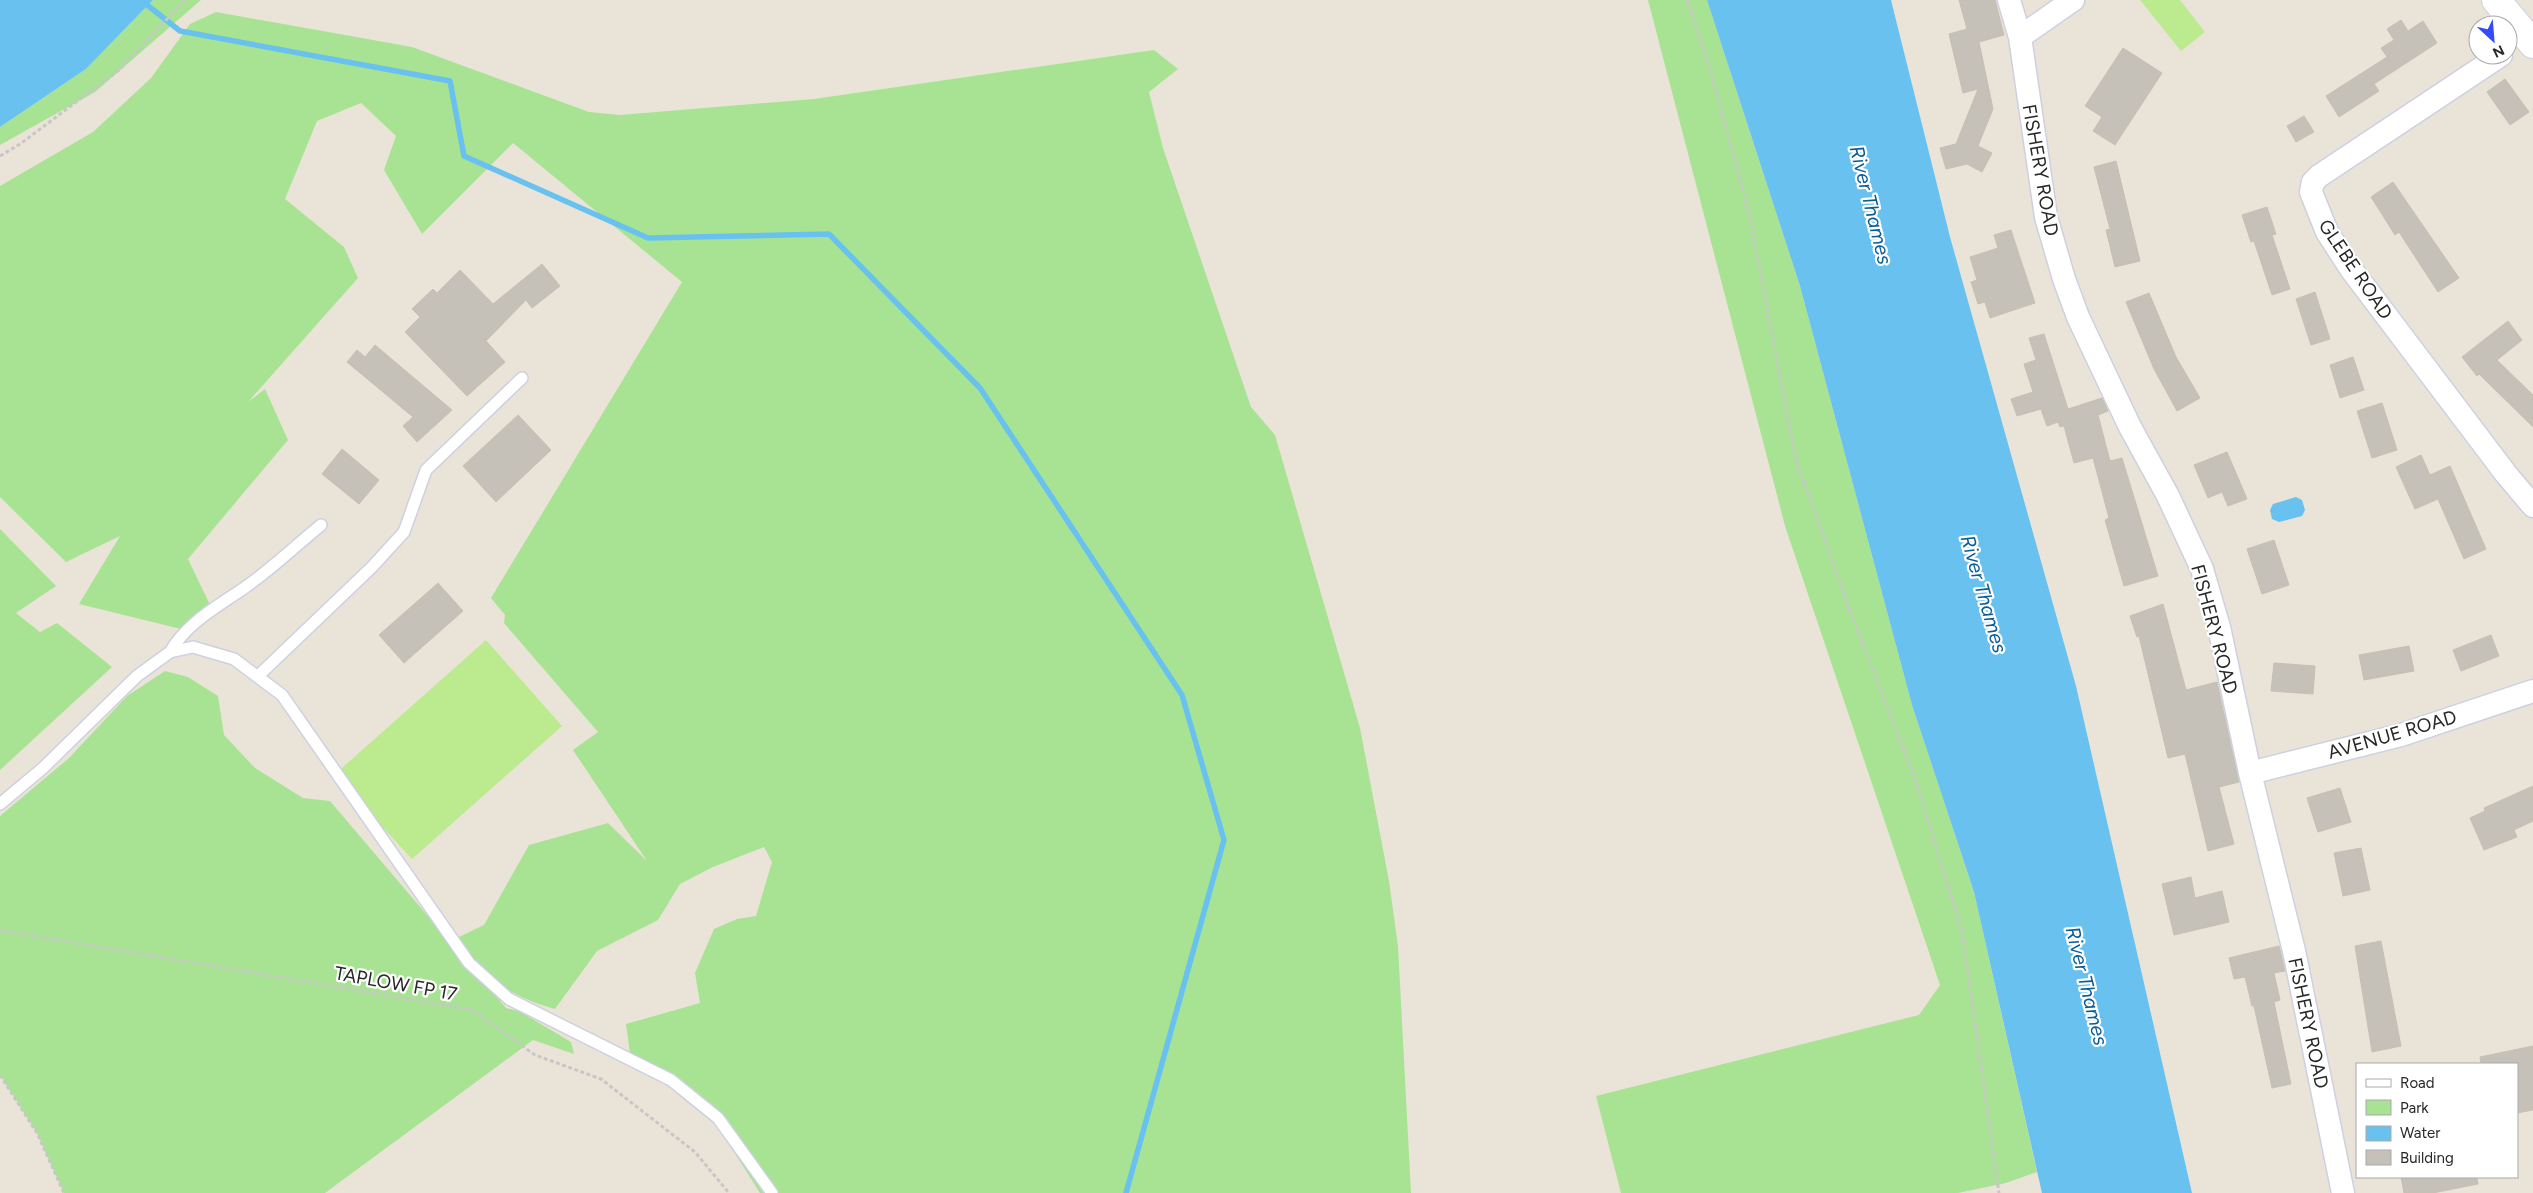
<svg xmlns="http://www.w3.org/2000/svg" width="2533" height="1193" font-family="Figtree,sans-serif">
<rect width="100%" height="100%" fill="#eae4d8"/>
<path fill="#a8e393" d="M153,0H201L95,92L0,145V127L86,69Z
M1648,0H1707L1800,286L1912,705L1974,892L2037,1172L2006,1183L1958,1193H1621L1596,1096L1919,1015L1940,985L1785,526Z
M216,12L412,47L589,112L620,115L814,99L1154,50L1178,69L1149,92L1163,148L1251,407L1275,435L1360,728L1389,881L1398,946L1411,1193H760L720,1130L677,1082L630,1053L626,1024L700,1003L695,973L714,929L737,919L756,916L772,862L764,847L713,867L680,884L658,920L597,951L555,1009C525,1001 489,984 470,958C465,952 462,944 459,937L484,925L529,845L608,823L647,861L573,750L598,732L504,623L505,615L491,598L682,282L513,143L422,234L384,170L396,136L361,103L317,121L285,199L344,247L358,278L248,402L265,389L288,440L188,559L211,607L181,629L79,604L120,536L66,562L0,497V186L93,132L151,78L190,24Z
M0,529L56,586L16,613L40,632L57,623L112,667L0,770Z
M165,671L188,677L218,696L224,735L255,768L303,798L330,801L506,1008L519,1011L571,1042L574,1054L533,1040L325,1193H64L37,1133L0,1075V816L69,758L127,696Z"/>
<path fill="#bcea8e" d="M2140,0H2180L2205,32L2181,51Z
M486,640L562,726L412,859L334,775Z"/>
<path fill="#68c1ef" d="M0,0H153L86,69L0,127Z
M1707,0H1891L1950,237L2076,686L2192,1193H2042L1974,892L1912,705L1800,286Z
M2296,497L2302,500L2305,510L2302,516L2279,522L2272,519L2270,510L2273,504Z"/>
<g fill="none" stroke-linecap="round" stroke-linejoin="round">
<path stroke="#68c1ef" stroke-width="5.5" d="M141,0L180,31L450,81L464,156L648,238L829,234L980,388L1182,695L1224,840L1126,1193"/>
</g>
<path fill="#c5c1b8" stroke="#c5c0b2" d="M1959,0H1995L2004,35L1979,42L1993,109L1978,146L1992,153L1982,172L1967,164L1946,169L1940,148L1956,144L1978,89L1963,93L1949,34L1967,29Z
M2401,20L2408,31L2423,21L2437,43L2374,84L2379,91L2339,117L2326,96L2387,57L2381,48L2394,40L2387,29Z
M2123,48L2162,73L2115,145L2093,131L2102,117L2085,106Z
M2505,79L2529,112L2510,125L2487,92Z
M2304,116L2314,132L2296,142L2287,126Z
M2116,161L2140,261L2115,267L2106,230L2110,229L2094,167Z
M2393,182L2459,278L2438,292L2399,232L2395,235L2371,197Z
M2267,207L2276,234L2272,235L2290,289L2272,295L2254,241L2251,242L2242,215Z
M2011,230L2035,303L1990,318L1985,302L1978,304L1971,282L1977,280L1970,257L1998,248L1994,235Z
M542,264L560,286L532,308L526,300L486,341L505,362L467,396L405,332L420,317L412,309L433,289L437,293L460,270L493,304Z
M2315,292L2330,339L2311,345L2296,299Z
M2149,293L2176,357L2200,398L2177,411L2154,369L2126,302Z
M2508,321L2522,340L2497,360L2533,395V427L2479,374L2477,376L2462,357Z
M2044,334L2068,409L2102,398L2108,411L2098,415L2110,461L2122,458L2158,576L2124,586L2105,520L2109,518L2093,458L2074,463L2064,426L2060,427L2058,422L2047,426L2041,409L2017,416L2011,399L2033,392L2024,364L2036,360L2029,338Z
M375,345L452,410L417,442L403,426L413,417L347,362L357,350L365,357Z
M2353,357L2364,390L2340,398L2330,365Z
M2382,403L2397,450L2372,458L2357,411Z
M518,415L551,450L496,502L463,466Z
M342,449L379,480L359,504L322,474Z
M2227,452L2247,499L2228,506L2222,492L2208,498L2194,465Z
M2421,455L2430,475L2450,466L2486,549L2464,559L2438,499L2415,509L2396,467Z
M2274,540L2289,585L2262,594L2247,549Z
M438,583L463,611L404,663L379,635Z
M2163,604L2186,690L2217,682L2239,782L2219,787L2234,844L2208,851L2185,754L2168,758L2139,636L2137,637L2130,616Z
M2491,635L2499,656L2461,671L2453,650Z
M2409,646L2414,671L2364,680L2359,655Z
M2274,663L2315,666L2313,694L2271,691Z
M2533,786V821L2514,830L2517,837L2484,850L2470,818L2485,811L2484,808Z
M2340,788L2351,822L2318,832L2307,798Z
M2361,848L2370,890L2343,896L2334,853Z
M2191,877L2195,898L2222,891L2229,922L2174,935L2162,884Z
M2381,941L2401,1046L2372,1052L2355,946Z
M2279,946L2285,971L2274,973L2280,1000L2274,1002L2291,1084L2272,1088L2254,1006H2252L2245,977L2234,979L2229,958Z
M2533,1046V1110L2517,1113V1064H2481L2480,1057Z
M2401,1177H2477L2478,1184L2433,1193H2404Z"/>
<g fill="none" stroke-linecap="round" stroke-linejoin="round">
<defs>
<path id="service" d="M170,652C189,619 225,603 255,580C278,563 299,543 321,525
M258,676L372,567L404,532L426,470L522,378
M0,804L43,768L137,676L170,652L193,647L234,659L282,695L469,963L509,999L671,1080L718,1118L772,1193"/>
<path id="minor" d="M2009,0L2020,37L2046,217L2064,279L2078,317L2130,427L2168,496L2202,569L2219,627L2250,773L2294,951L2343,1193
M2020,37L2073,0
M2501,55L2319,176L2313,182L2311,192L2327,232L2351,269L2506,474L2533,506
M2250,773L2401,735L2533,691"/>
<path id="secondary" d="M2496,0L2533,44"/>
</defs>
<use href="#service" stroke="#cdd0e1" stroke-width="14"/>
<use href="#minor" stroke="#cdd0e1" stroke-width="25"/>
<use href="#secondary" stroke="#cdd0e1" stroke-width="30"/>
<path stroke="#c7c7c7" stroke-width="3" stroke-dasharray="4 2.5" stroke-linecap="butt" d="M1687,0L1710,69L1749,213L1796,460L1850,610L1915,779L1962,931L1999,1193
M0,156L20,144L119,70L185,0
M0,930L472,1010L535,1055L601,1079L695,1152L729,1193
M0,1075L37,1133L64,1193"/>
<use href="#service" stroke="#fff" stroke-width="11"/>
<use href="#minor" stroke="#fff" stroke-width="22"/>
<use href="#secondary" stroke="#fff" stroke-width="28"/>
</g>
<g text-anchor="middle" stroke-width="4.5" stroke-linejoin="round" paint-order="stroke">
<g font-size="19" fill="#272727" stroke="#fff">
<text transform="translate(2041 170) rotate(80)" y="7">FISHERY ROAD</text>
<text transform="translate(2356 269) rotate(56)" y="7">GLEBE ROAD</text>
<text transform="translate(2215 629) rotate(75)" y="7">FISHERY ROAD</text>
<text transform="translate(2392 734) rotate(-16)" y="7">AVENUE ROAD</text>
<text transform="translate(396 983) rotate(10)" y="7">TAPLOW FP 17</text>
<text transform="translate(2309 1023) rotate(78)" y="7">FISHERY ROAD</text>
</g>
<g font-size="20" font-style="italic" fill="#0b5c97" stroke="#fff">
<text transform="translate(1871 205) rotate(76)" y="7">River Thames</text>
<text transform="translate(1984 594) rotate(74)" y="7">River Thames</text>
<text transform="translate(2087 986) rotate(76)" y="7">River Thames</text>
</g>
</g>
<rect x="2356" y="1063" width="162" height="115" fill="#ffffff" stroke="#a9a9a9"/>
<rect x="2366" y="1079" width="25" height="8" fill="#ffffff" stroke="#a9a9a9"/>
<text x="2400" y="1088" font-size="15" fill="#272727">Road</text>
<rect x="2366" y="1100" width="25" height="15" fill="#a8e393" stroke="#a9a9a9"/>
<text x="2400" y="1113" font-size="15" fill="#272727">Park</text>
<rect x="2366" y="1126" width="25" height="15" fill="#68c1ef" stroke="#a9a9a9"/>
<text x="2400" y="1138" font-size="15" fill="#272727">Water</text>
<rect x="2366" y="1150" width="25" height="15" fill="#c5c1b8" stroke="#a9a9a9"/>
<text x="2400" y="1163" font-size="15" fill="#272727">Building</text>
<g transform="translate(2493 40) rotate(154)"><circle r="24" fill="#ffffff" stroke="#a9a9a9"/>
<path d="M0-4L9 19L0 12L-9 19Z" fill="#344afc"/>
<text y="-8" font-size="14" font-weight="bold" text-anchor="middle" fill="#272727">N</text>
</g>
</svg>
